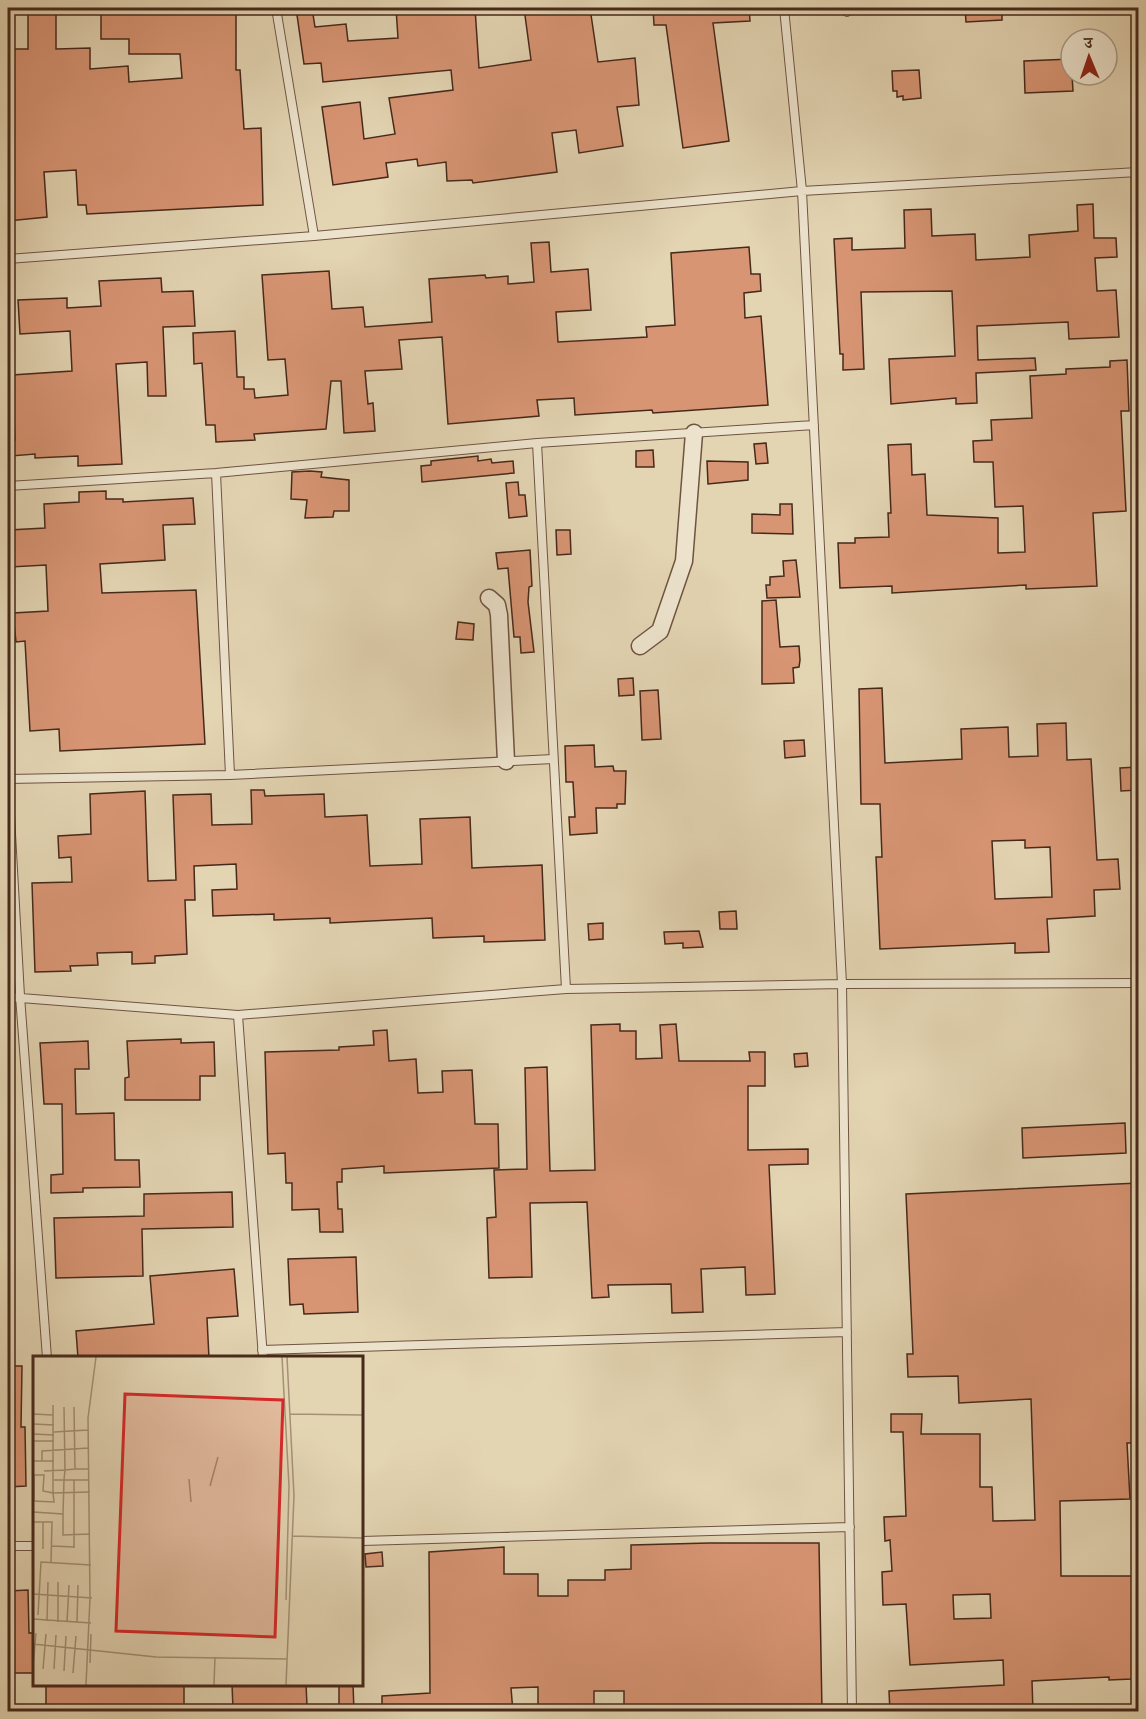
<svg xmlns="http://www.w3.org/2000/svg" width="1146" height="1719" font-family="'Libre Bodoni','Noto Serif Devanagari',serif">
<rect width="100%" height="100%" fill="#e3d4b2"/>
<filter id="stains"><feTurbulence type="fractalNoise" baseFrequency=".00333" numOctaves="4"/><feColorMatrix values="0 0 0 0 .2 0 0 0 0 .09 0 0 0 0 .02 0 0 0 .5 -.17"/></filter>
<radialGradient id="worn" r=".72"><stop offset=".6" stop-color="#630" stop-opacity="0"/><stop offset="1" stop-color="#630" stop-opacity=".3"/></radialGradient>
<path fill="#d89574" stroke="#47291b" stroke-width="1.5" fill-rule="evenodd" d="M28,8H56V49L90,48V69L128,66L129,82L182,78L180,54H129V39H101V8H236V70H240L244,129L261,128L263,205L87,214L86,205H78L76,170L44,172L47,217L8,221V49H28Z
M296,8H312L315,27L346,24L348,41L398,38L396,8H475L479,68L531,60L524,8H590L598,62L635,58L639,105L617,107L623,146L579,153L576,130L552,133L557,172L473,183L472,180L447,181L446,162L418,166L417,159L386,163L388,177L333,185L322,107L360,102L364,139L395,134L389,98L453,90L451,70L323,82L321,63L304,64Z
M653,8H749L750,21L713,23L729,141L683,148L666,25H654Z
M965,8H1002V20L966,22Z
M1071,59L1073,91L1025,93L1024,61Z
M919,70L921,98L903,100V96L897,97V91H893L892,71Z
M1093,204L1094,238H1116L1117,257L1095,258L1097,291L1116,290L1119,337L1069,339L1068,322L977,326L978,360L1035,358L1036,370L976,373L977,403L956,404V398L891,404L889,359L955,356L952,291L861,292L864,369L843,370V354H840L834,239L852,238V250L905,248L904,210L931,209L932,236L975,234L976,260L1030,257L1029,235L1078,231L1077,205Z
M549,242L551,272L588,269L591,310L556,312L558,342L647,337L646,327L675,325L671,253L749,247L751,274H760L761,291L744,293L745,318L761,316L768,405L653,413L652,410L575,415L574,398L537,400L539,416L448,424L442,337L399,340L402,369L365,371L368,404L373,403L375,431L344,433L341,381H331L326,429L254,434L255,440L216,442L215,425H206L202,363L194,364L193,333L235,331L237,377H244V389H254L255,398L288,395L285,359L268,360L262,275L329,271L332,309L363,307L365,327L432,322L429,279L485,275L486,278L508,276V284L534,282L531,243Z
M161,278L162,292L193,291L195,326L163,327L166,396H148L147,362L116,364L122,464L78,466V456L35,458V454L11,456L10,440H15L12,375L72,371L70,331L20,334L18,300L67,298V308L101,306L99,281Z
M1127,360L1129,411H1121L1126,511L1093,513L1097,586L1026,589V585L892,593V586L840,588L838,543H855V538L889,537L888,513H891L888,445L911,444L912,475L925,474L927,515L998,518V553L1025,552L1023,506L995,507L993,462H974L973,441L992,440L991,420L1032,418L1030,376L1066,374V369L1110,367V361Z
M766,443L768,463L756,464L754,444Z
M653,450L654,467H636V451Z
M478,456V461L491,459L492,463L513,461L514,473L422,482L421,466L431,465V461Z
M707,461L748,462V480L708,484Z
M310,471L322,472L321,477L349,480V511H334L333,517L305,518L307,500L291,499L292,472Z
M518,482L519,495H525L527,516L509,518L506,483Z
M106,491V499H123V502L193,498L195,524L163,525L165,560L100,564L102,593L196,590L205,744L60,751L59,729L30,731L25,641L16,642L13,613L48,611L46,565L10,567L9,530L45,528L44,504L79,502V492Z
M780,504H792L793,534L752,533V514L780,515Z
M556,530H570L571,554L557,555Z
M530,550L532,586L529,587L528,602L534,652L521,653L520,637H514L508,568L498,569L496,553Z
M796,560L800,597L767,598L766,585H770V577L784,576L783,561Z
M776,600L780,647L799,646L800,660L799,667L793,668L794,683L762,684V601Z
M458,622L474,624L473,640L456,639Z
M633,678L634,695L619,696L618,679Z
M882,688L885,763L962,759L961,729L1008,727L1009,757L1038,756L1037,724L1066,723L1067,760L1091,759L1097,860L1118,859L1120,889L1094,890L1095,916L1047,919L1049,952L1015,953V943L880,949L876,857H882L880,804H861L859,689ZM1025,840V848L1050,847L1052,897L995,899L992,841Z
M658,690L661,739L642,740L640,691Z
M804,740L805,756L785,758L784,741Z
M594,745L595,767L613,766L614,771H626L625,804H617V808H596L597,833L570,835L569,817H575L573,782H566L565,746Z
M1137,767L1138,790L1121,791L1120,768Z
M251,790H264L265,796L324,794L325,817L367,815L370,866L422,864L420,819L470,817L472,868L542,865L545,940L484,942V936L433,938L432,918L330,923V918L274,920V914L213,916L212,890L237,889L236,864L194,866L195,900H185L187,954L155,956V963L132,964V952L97,953L98,965L70,966L71,971L35,972L32,883L72,882L71,857L59,858L58,836L91,834L90,794L145,791L148,881L176,880L173,795L211,794L212,825L252,824Z
M736,911L737,929H720L719,912Z
M603,923V939L589,940L588,924Z
M699,931L703,947L683,948V943L665,944L664,932Z
M620,1024V1031H636V1059L662,1058L660,1025L676,1024L679,1061H750L749,1052H765V1086H748V1150L808,1149V1164L769,1165L775,1294L746,1295L745,1267L701,1269L703,1312L672,1313L671,1284L608,1285L609,1297L592,1298L587,1202L530,1203L532,1277L489,1278L487,1218L496,1217L494,1170L527,1169L525,1068L547,1067L550,1171L595,1170L591,1025Z
M387,1030L389,1061L416,1059L418,1093L443,1092L442,1071L472,1070L475,1124H498L499,1168L384,1173V1166L342,1169V1182H337L338,1209H342L343,1232H320L319,1209L292,1210V1183H286L285,1153L268,1154L265,1052L339,1050V1047L374,1045L373,1031Z
M181,1039V1043L214,1042L215,1076H200V1100H125V1078L129,1077L127,1041Z
M88,1041L89,1069H75L76,1114L114,1113L115,1160H139L140,1187L83,1188V1192L51,1193V1175L63,1174L62,1104H44L40,1043Z
M807,1053L808,1066L795,1067L794,1054Z
M1125,1123L1126,1153L1023,1158L1022,1128Z
M1138,1183V1374H1133L1134,1443H1127L1130,1499L1060,1501L1061,1576H1138V1674H1132V1679L1109,1680V1677L1032,1681L1033,1712H890L889,1691L1004,1685L1003,1660L910,1665L906,1604L883,1605L882,1572L892,1571L890,1540L885,1541L884,1517L906,1516L903,1432H891V1414H922L921,1434H980V1487H992L993,1521L1035,1520L1031,1399L959,1403L958,1376L908,1377L907,1354H913L906,1194ZM990,1594L991,1618L954,1619L953,1595Z
M232,1192L233,1227L142,1229L143,1276L56,1278L54,1218L144,1216V1194Z
M356,1257L358,1312L304,1314L303,1304L290,1305L288,1259Z
M234,1269L238,1316L207,1318L209,1358H78L76,1331L154,1324L150,1276Z
M8,1366H22L21,1427H25L26,1486L8,1487Z
M709,1543H819L822,1712H624V1691H594V1712H538V1687L511,1688L513,1712H382V1696L430,1693L429,1552L504,1547V1574H538V1596H568V1580H605V1570L631,1569V1545Z
M382,1552L383,1566L366,1567L365,1554Z
M28,1590L29,1633H34V1673H8V1591Z
M46,1684H184V1712H46Z
M232,1684H306L307,1706L233,1709Z
M339,1684H353L354,1712H339Z"/>
<g fill="none" stroke-linecap="round" stroke-linejoin="round">
<defs>
<path id="lane" d="M276,8L314,236
M784,8L802,191L842,984L852,1712
M847,8V12
M8,259L314,236L802,191L1138,172
M537,443L566,989
M216,473L230,775
M8,486L216,473L537,443L814,425
M8,779L230,775L553,759
M8,780L20,996L47,1358
M8,997L238,1015L566,989L842,984L1138,983
M238,1015L263,1358
M262,1350L847,1332
M362,1541L850,1527
M8,1546H34"/>
<path id="street" d="M489,598L497,605L499,615L506,761
M640,646L660,631L684,561L694,433"/>
</defs>
<use href="#lane" stroke="#6e5441" stroke-width="10"/>
<use href="#street" stroke="#6e5441" stroke-width="19"/>
<use href="#lane" stroke="#ede3cd" stroke-width="8"/>
<use href="#street" stroke="#ede3cd" stroke-width="16"/>
</g>
<g transform="translate(33 1356)">
<rect width="330" height="330" fill="#e3d4b2"/>
<path fill="none" stroke="#a59076" stroke-width="1.5" d="M249,1L256,130L253,244M20,49V137L57,136M31,51L32,114L42,113M41,51L42,113H56M0,58L20,59M257,58L330,59M0,68L21,69M21,76L55,74M0,78L21,79M0,85H21M0,105H21M9,105V95L56,92M11,115L32,114L31,124H56M0,119H11L10,135L20,137L21,146L0,145M1,119V145M156,123L158,146M21,124H31L30,158M41,124V192M177,130L185,101M0,156L30,158V179L57,178M0,166H19L18,207M259,180L330,182M19,190L41,191M10,193V166M0,238L59,242M5,259L8,206L58,209M0,263L58,267M14,265L15,226M25,266V226M34,266L36,229M44,266L45,229M0,288L123,301L254,303M57,307L58,278M0,311L3,277M10,313L13,278M21,313L23,279M31,315L33,280M40,317L43,280M53,329L57,242L55,62L63,1M181,329L182,301M253,329L261,140L254,1"/>
<path fill="#d62828" fill-opacity="0.15" stroke="#d62828" stroke-width="3" d="M92,38L250,44L242,281L83,275Z"/>
<rect width="330" height="330" fill="none" stroke="#47291b" stroke-width="3"/>
</g>
<rect width="1146" height="1719" fill="none" stroke="#e3d4b2" stroke-width="30"/>
<rect x="9" y="9" width="1128" height="1701" fill="none" stroke="#47291b" stroke-width="3"/>
<rect x="15" y="15" width="1116" height="1689" fill="none" stroke="#47291b" stroke-width="1.5"/>
<g transform="translate(1089 57) rotate(358)"><circle r="28" fill="#ede3cd" stroke="#ab9986" stroke-width="1.5"/>
<path d="M0-4.5L10 22L0 15L-10 22Z" fill="#8f2418"/>
<text y="-9" font-size="16" font-weight="bold" text-anchor="middle" fill="#47291b">उ</text>
</g>
<rect width="100%" height="100%" filter="url(#stains)"/>
<rect width="100%" height="100%" fill="url(#worn)"/>
</svg>
